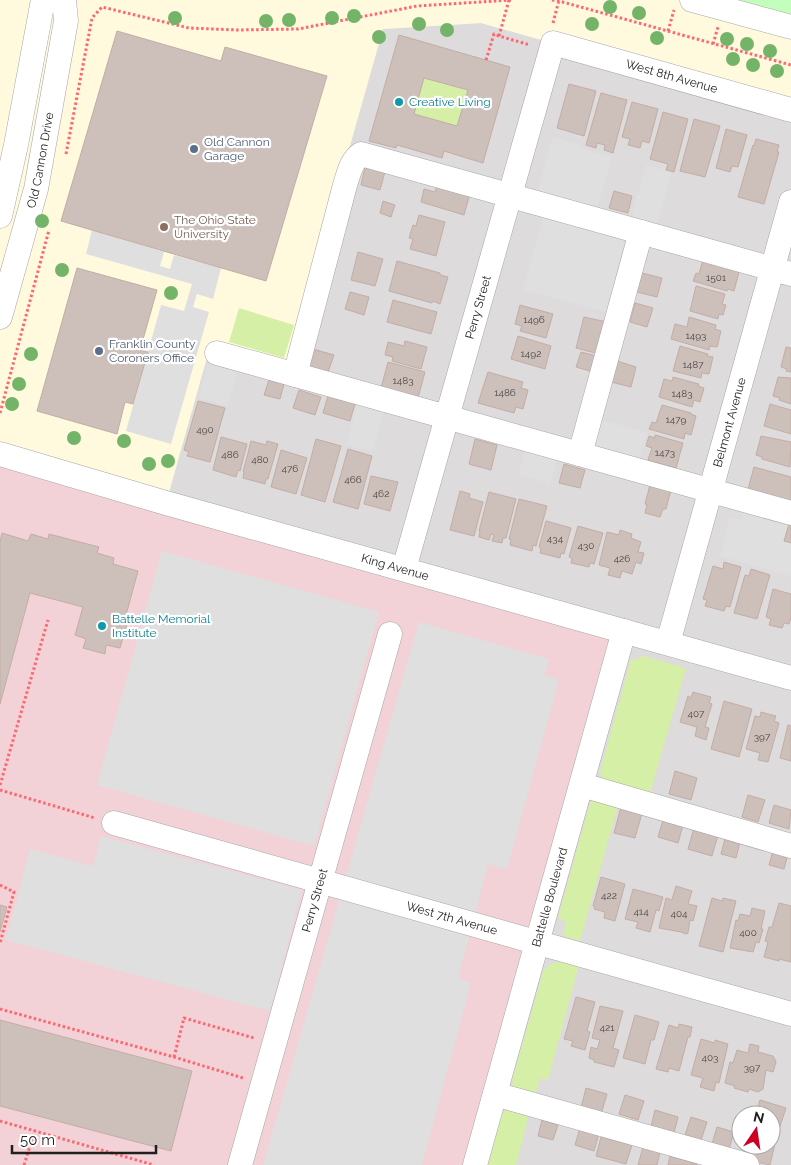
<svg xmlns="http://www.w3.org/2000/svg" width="791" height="1165" font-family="Raleway,sans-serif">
<rect width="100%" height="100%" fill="#f0eae4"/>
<path fill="#dddbdc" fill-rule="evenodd" d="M481,23L791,110V1165H478L166,503L211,343L288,364L383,29ZM741,1115H771V1145H741Z"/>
<path fill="#f2d2d6" d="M0,454L624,631L475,1165H0Z"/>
<path fill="#fff9de" d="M0,0H791V110L481,23L383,29L288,365L211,343L166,503L0,454Z"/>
<path fill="#d6efa6" d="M424,78L468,90L457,126L414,114Z
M239,308L294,325L284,358L229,342Z
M643,656L686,668L649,797L603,782L600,772L631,659L635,660Z
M593,799L619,802L580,941L563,936L566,921L558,918L590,803Z
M563,961L579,965L548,1080L540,1078L534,1099L514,1090L512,1083L513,1077L543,972C548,964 554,962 563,961Z
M514,1107L530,1110L516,1165H488L502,1114L506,1110Z"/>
<path fill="#c3febd" d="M702,0H791V27Z"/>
<path fill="#dfdfdf" d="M553,137L583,146L582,149L612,157L597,209L537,192Z
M646,165L672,172L657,224L631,217Z
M544,214L626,236L606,312L523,290Z
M92,230L164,252L160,266L170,269L174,255L221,268L213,299L197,294L193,307L209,312L171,444L126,431L161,305L184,311L192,284L86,254Z
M210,356L239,364L228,406L198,398Z
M358,400L385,407L373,452L346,445Z
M598,419L647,432L638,464L590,450Z
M525,449L557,458L550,484L518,475Z
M744,507L790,520L784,541L791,543V576L720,556L730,517L741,520Z
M162,551L379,612L314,846L97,785Z
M419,622L549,659L544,675L559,680L507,869L488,864L458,979L471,983L422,1165H263Z
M101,836L302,890L270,1011L6,940L30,849L93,866Z"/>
<path fill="#cdbfba" stroke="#c3ada5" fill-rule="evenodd" d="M117,31L221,61L225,47L327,76L266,281L61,221Z
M399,35L510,67L483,163L444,151L442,158L397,145L396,148L369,141ZM424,78L468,90L457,126L414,114Z
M569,84L596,91L584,136L557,128Z
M601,93L627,100L613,153L604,150L605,145L597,143L596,148L586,145Z
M632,102L658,109L649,143L642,141L640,148L628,145L630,139L622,137Z
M663,112L688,119L674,172L666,170L668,164L650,159Z
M694,119L720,126L705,177L680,171Z
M726,129L747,135L738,167L732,166L730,172L716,168Z
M756,139L779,145L777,152H779L764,204L738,197L753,145L754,146Z
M366,163L386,168L380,190L361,185Z
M438,182L471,190L464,215L421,202L424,189L435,192Z
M614,191L632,196L628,213L609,208Z
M383,201L395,205L391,217L380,213Z
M419,215L445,222L436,256L410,249L413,239L409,238L413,225L416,226Z
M358,252L383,259L375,286L351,280Z
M704,256L740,268L734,291L728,289L727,291L693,281L696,273L699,274Z
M397,261L440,273V275L448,277L440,304L433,301L432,303L389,291Z
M77,268L157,290L140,350L148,352L133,404L125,402L117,434L37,411Z
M642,273L662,278L657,297L637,292Z
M696,286L725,294L722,304L726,305L723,315L719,314L718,319L690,311Z
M350,292L369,297L364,315L345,309Z
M393,300L437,312L431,334L387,322Z
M635,303L653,308L647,327L630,322Z
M520,305L553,314L546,338L520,331L522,326L515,324Z
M584,317L607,322L599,354L576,348Z
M689,317L716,325L715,329L721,331L717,347L710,346L709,350L671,339L675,324L687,327Z
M518,336L551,346L545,369L511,359Z
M405,341L427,347L421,369L392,361L393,357L385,355L388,342L404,346Z
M680,346L708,354L707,356L713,357L709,374L702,373L701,378L673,371Z
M786,347L791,348V372L786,371L787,369L781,367Z
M313,349L334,355L328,372L308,366Z
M581,352L597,356L593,372L576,367Z
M617,361L636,367L631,387L611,382Z
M388,362L425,372L418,398L381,388Z
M488,372L523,382L521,388L528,390L523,409L516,407L514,413L478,403Z
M673,377L699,384L698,386L704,388L700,402L694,400L692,407L659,397L664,379L672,381Z
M778,377L791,378V404L779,400L780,398L773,396Z
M269,380L284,384L280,399L264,395Z
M299,390L321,397L315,415L293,408Z
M328,396L355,404L350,421L323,413Z
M198,401L225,408L210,462L187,456L189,452L184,450Z
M770,404L791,410V434L764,426Z
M662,405L691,413V414L696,416L691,435L685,433L684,439L649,429L652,422L656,423Z
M655,435L683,443L676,468L648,460L652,448L646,446L649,436L655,438Z
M761,436L791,442L790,467L762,459V457L756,455Z
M221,437L247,444L240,471L238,470L236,477L213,470Z
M316,439L341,446L325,502L301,495Z
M475,439L497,445L491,470L469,464Z
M251,441L266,445L267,441L278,444L268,479H266L265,484L243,478L244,472H243Z
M348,449L372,456L358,509L333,502Z
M281,450L307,458L296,494L271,487Z
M564,464L585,470L580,488L559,483Z
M754,467L791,477V505L747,493Z
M371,476L398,482L390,511L364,504Z
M650,485L671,490L666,509H663L660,517L645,513L647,505L645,504Z
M460,491L470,494L469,498L483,502L474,536L450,530Z
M489,492L516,499L506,538H503L502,543L492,541L494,535L491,534L489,540L479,537L480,531H479Z
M519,499L547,506L536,546L533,545L532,551L510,545L511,540L509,539Z
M546,521L571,528L564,554L561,553L560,558L540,553L541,548L539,547Z
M789,524L791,525V543L784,541Z
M578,526L603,533L594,564L590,563L589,567L571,563L572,558L569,557Z
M620,530L632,534L631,538L641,542L638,552L644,553L641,564L636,562L632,574L622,571L620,578L608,575L610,568L599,565L607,532L619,535Z
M2,533L28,541L31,534L48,539L49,534L99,547L97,553L114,558L113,564L138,571L126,615L129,617L120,648L106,645L105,654L83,648L86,639L75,635L83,607L30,593L0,704V542Z
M724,562L741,567L730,607L726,606L724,611L705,606L707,600L703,599L713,566L723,569Z
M751,569L770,575L757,619L734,613L745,575L749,576Z
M773,589L791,594V618L789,624L784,623L782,628L769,625L771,619L766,617Z
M693,692L711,697L709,703L712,704L705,727L709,728L706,740L695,736L697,727L680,722L688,696L691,698Z
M724,701L752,709L739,757L711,749Z
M761,712L776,716L774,721L779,723L768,762L758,760L760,753L746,749L755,716L760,717Z
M788,725L791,726V761L780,758Z
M675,771L697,778L691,800L669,794Z
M748,795L765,800L758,822L742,817Z
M774,805L791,810L789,829L769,823Z
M621,807L642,813L635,838L614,833Z
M663,820L683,825L678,843L658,837Z
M694,828L718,835L712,856L688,849Z
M726,835L741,838L736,858L721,854Z
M773,850L788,854L784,869L769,865Z
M601,877L625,884L615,921L604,918L605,912L594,909L595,907L593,906Z
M676,886L692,891L688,904L697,906L693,921L690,920L688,933L686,934L681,932L659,928L666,898L672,900Z
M633,889L663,897L659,911L656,910L650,932L636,928L638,922L625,919Z
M712,898L722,901L723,898L736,901L723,952L699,946Z
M779,903L791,906V962L779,959V961L764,957L768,942L765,941L769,927H772Z
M0,905L7,907L0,932Z
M752,908L765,911L761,929H763L759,943L756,942L753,952L730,948L736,920L738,921L740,914L750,916Z
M576,997L595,1002L587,1031L590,1032L585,1050L571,1046L573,1041L564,1039Z
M600,1006L623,1011L613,1048L619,1050L614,1067L594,1062V1060L589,1058L591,1047L597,1049L600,1040L592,1038Z
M635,1015L659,1022L654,1040H651L645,1064L623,1058Z
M0,1020L192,1071L171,1151L0,1106Z
M679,1024L692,1027L690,1037H688L679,1071L669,1068L668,1072L656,1069L669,1025L678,1028Z
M701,1039L715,1043V1040L728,1044L719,1083L716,1082L714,1091L700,1087L703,1078L691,1075Z
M750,1044L759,1046L758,1052L773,1056L776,1062L773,1072L766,1070L763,1089L758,1092L749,1089L748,1092L734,1088L735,1086L725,1083L730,1062L733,1063L737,1050L748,1053Z
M586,1088L607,1094L601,1114L581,1108Z
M625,1095L644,1101L638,1120L619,1114Z
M760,1100L786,1108L777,1135L770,1165L743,1159L747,1145H771V1115H756Z
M655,1110L678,1117L674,1133L651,1127Z
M691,1117L707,1122L701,1140L685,1135Z
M542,1120L558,1125L553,1140L538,1136Z
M717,1127L734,1132L729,1149L712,1144Z
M580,1128L599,1133L594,1151L575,1145Z
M601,1137L632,1145L626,1164L596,1156Z
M643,1147L660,1152L657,1165H638Z
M670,1156L697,1164V1165H668Z"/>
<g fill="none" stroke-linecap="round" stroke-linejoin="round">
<defs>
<g id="minor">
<path d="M692,0L791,27"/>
<path d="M0,216L16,145L43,0"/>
<path id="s1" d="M0,317L36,189L66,21L64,0"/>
<path d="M217,353L791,513"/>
<path d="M295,375L345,185C349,173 351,161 361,154L791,274"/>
<path id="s2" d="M0,454L166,503L791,678"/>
<path d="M580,454L641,232"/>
<path id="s3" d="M404,569L553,43L791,110"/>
<path id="s4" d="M668,643L791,202"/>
<path d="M582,785L791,846"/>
<path id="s5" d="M114,823L791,1014"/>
<path d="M495,1094L747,1165"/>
<path id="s6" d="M240,1165L390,634"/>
<path id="s7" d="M475,1165L624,631"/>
</g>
</defs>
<use href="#minor" stroke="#a6a6a6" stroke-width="25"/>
<path stroke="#ff6670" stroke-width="3" stroke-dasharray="2.5 2.5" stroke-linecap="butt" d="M509,0L499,36L530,45
M552,0L559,1L791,65
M553,23L559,0
M668,31L674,10
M713,44L718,27
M486,60L494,34L499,36
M66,154L92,18L102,7L189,28L237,30L298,29L417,6L511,0
M0,413L49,230
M0,785L48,620
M0,790L95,818
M0,885L14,892L0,943
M0,1009L174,1057L243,1078
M174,1057L184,1018L254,1038V1039
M0,1121L154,1165
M24,1165L35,1130"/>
<use href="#minor" stroke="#fff" stroke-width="24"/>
</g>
<g fill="#74b468">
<circle cx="610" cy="7" r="7"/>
<circle cx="639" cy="13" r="7"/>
<circle cx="354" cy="16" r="7"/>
<circle cx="175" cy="18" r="7"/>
<circle cx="332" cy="18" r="7"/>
<circle cx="289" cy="20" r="7"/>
<circle cx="266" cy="21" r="7"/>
<circle cx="419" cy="24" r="7"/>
<circle cx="592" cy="24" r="7"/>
<circle cx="447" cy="30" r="7"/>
<circle cx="379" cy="37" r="7"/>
<circle cx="657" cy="38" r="7"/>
<circle cx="727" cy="39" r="7"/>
<circle cx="747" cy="44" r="7"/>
<circle cx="770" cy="51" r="7"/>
<circle cx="733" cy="59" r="7"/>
<circle cx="753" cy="65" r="7"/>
<circle cx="777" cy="71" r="7"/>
<circle cx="42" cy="221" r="7"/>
<circle cx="62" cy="270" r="7"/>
<circle cx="171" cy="293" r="7"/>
<circle cx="31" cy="354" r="7"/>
<circle cx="19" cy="384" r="7"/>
<circle cx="12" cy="404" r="7"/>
<circle cx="74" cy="438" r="7"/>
<circle cx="124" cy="441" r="7"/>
<circle cx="168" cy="461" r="7"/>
<circle cx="149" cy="464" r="7"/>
</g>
<g fill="#0f9aa8" stroke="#fff" stroke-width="2">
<circle cx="399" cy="102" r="5"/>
<circle cx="102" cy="626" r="5"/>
</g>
<g fill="#5c6f8a" stroke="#fff" stroke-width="2">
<circle cx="194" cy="149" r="5"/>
<circle cx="99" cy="351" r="5"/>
</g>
<circle fill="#8d6e63" stroke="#fff" stroke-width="2" cx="164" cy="227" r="5"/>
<g text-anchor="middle" stroke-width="4.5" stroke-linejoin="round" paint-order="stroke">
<g font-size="10" fill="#4a4746">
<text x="716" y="281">1501</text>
<text x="534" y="323">1496</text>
<text x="696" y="339">1493</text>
<text x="531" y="357">1492</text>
<text x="693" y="368">1487</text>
<text x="403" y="384">1483</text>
<text x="505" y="396">1486</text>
<text x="682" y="397">1483</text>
<text x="676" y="423">1479</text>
<text x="205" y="433">490</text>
<text x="665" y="456">1473</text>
<text x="230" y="458">486</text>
<text x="260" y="463">480</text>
<text x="290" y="472">476</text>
<text x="353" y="483">466</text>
<text x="381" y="497">462</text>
<text x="555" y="542">434</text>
<text x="586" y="549">430</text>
<text x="622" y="562">426</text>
<text x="696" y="717">407</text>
<text x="762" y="740">397</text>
<text x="609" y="899">422</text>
<text x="641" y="915">414</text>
<text x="679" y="917">404</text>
<text x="748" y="936">400</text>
<text x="607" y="1031">421</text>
<text x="710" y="1061">403</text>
<text x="752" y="1071">397</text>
</g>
<g font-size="12" fill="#1f1f1f" stroke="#fff">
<text dy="4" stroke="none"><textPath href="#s3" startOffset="670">West 8th Avenue</textPath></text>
<text dy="4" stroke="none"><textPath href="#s1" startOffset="162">Old Cannon Drive</textPath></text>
<text dy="4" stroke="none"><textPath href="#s3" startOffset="272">Perry Street</textPath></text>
<text dy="4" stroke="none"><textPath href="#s4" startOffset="229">Belmont Avenue</textPath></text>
<text dy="4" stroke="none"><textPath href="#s2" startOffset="411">King Avenue</textPath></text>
<text dy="4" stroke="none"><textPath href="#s7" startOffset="278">Battelle Boulevard</textPath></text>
<text dy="4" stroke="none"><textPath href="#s6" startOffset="275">Perry Street</textPath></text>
<text dy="4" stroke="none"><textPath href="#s5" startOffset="351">West 7th Avenue</textPath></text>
</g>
<g font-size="12" fill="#0d838f" stroke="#fff" text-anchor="start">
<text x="409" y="106">Creative Living</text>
<text x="112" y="623">Battelle Memorial<tspan x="112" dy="14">Institute</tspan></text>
</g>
<g font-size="12" fill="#4e5e75" stroke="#fff" text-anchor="start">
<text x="204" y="146">Old Cannon<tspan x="204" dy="14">Garage</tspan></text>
<text x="109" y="348">Franklin County<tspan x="109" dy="14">Coroners Office</tspan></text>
</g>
<g font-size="12" fill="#785e54" stroke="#fff" text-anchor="start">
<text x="174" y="224">The Ohio State<tspan x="174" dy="14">University</tspan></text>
</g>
</g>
<g transform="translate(756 1130) rotate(13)"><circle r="24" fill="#ffffff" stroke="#a5a5a5"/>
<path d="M0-4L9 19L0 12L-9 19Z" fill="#cd0022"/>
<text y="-8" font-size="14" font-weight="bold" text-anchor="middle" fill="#1f1f1f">N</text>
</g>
<path d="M12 1145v8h144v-8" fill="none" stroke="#1f1f1f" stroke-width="2.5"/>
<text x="20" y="1145" font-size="15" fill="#1f1f1f" stroke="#ffffff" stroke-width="4" paint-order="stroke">50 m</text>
</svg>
